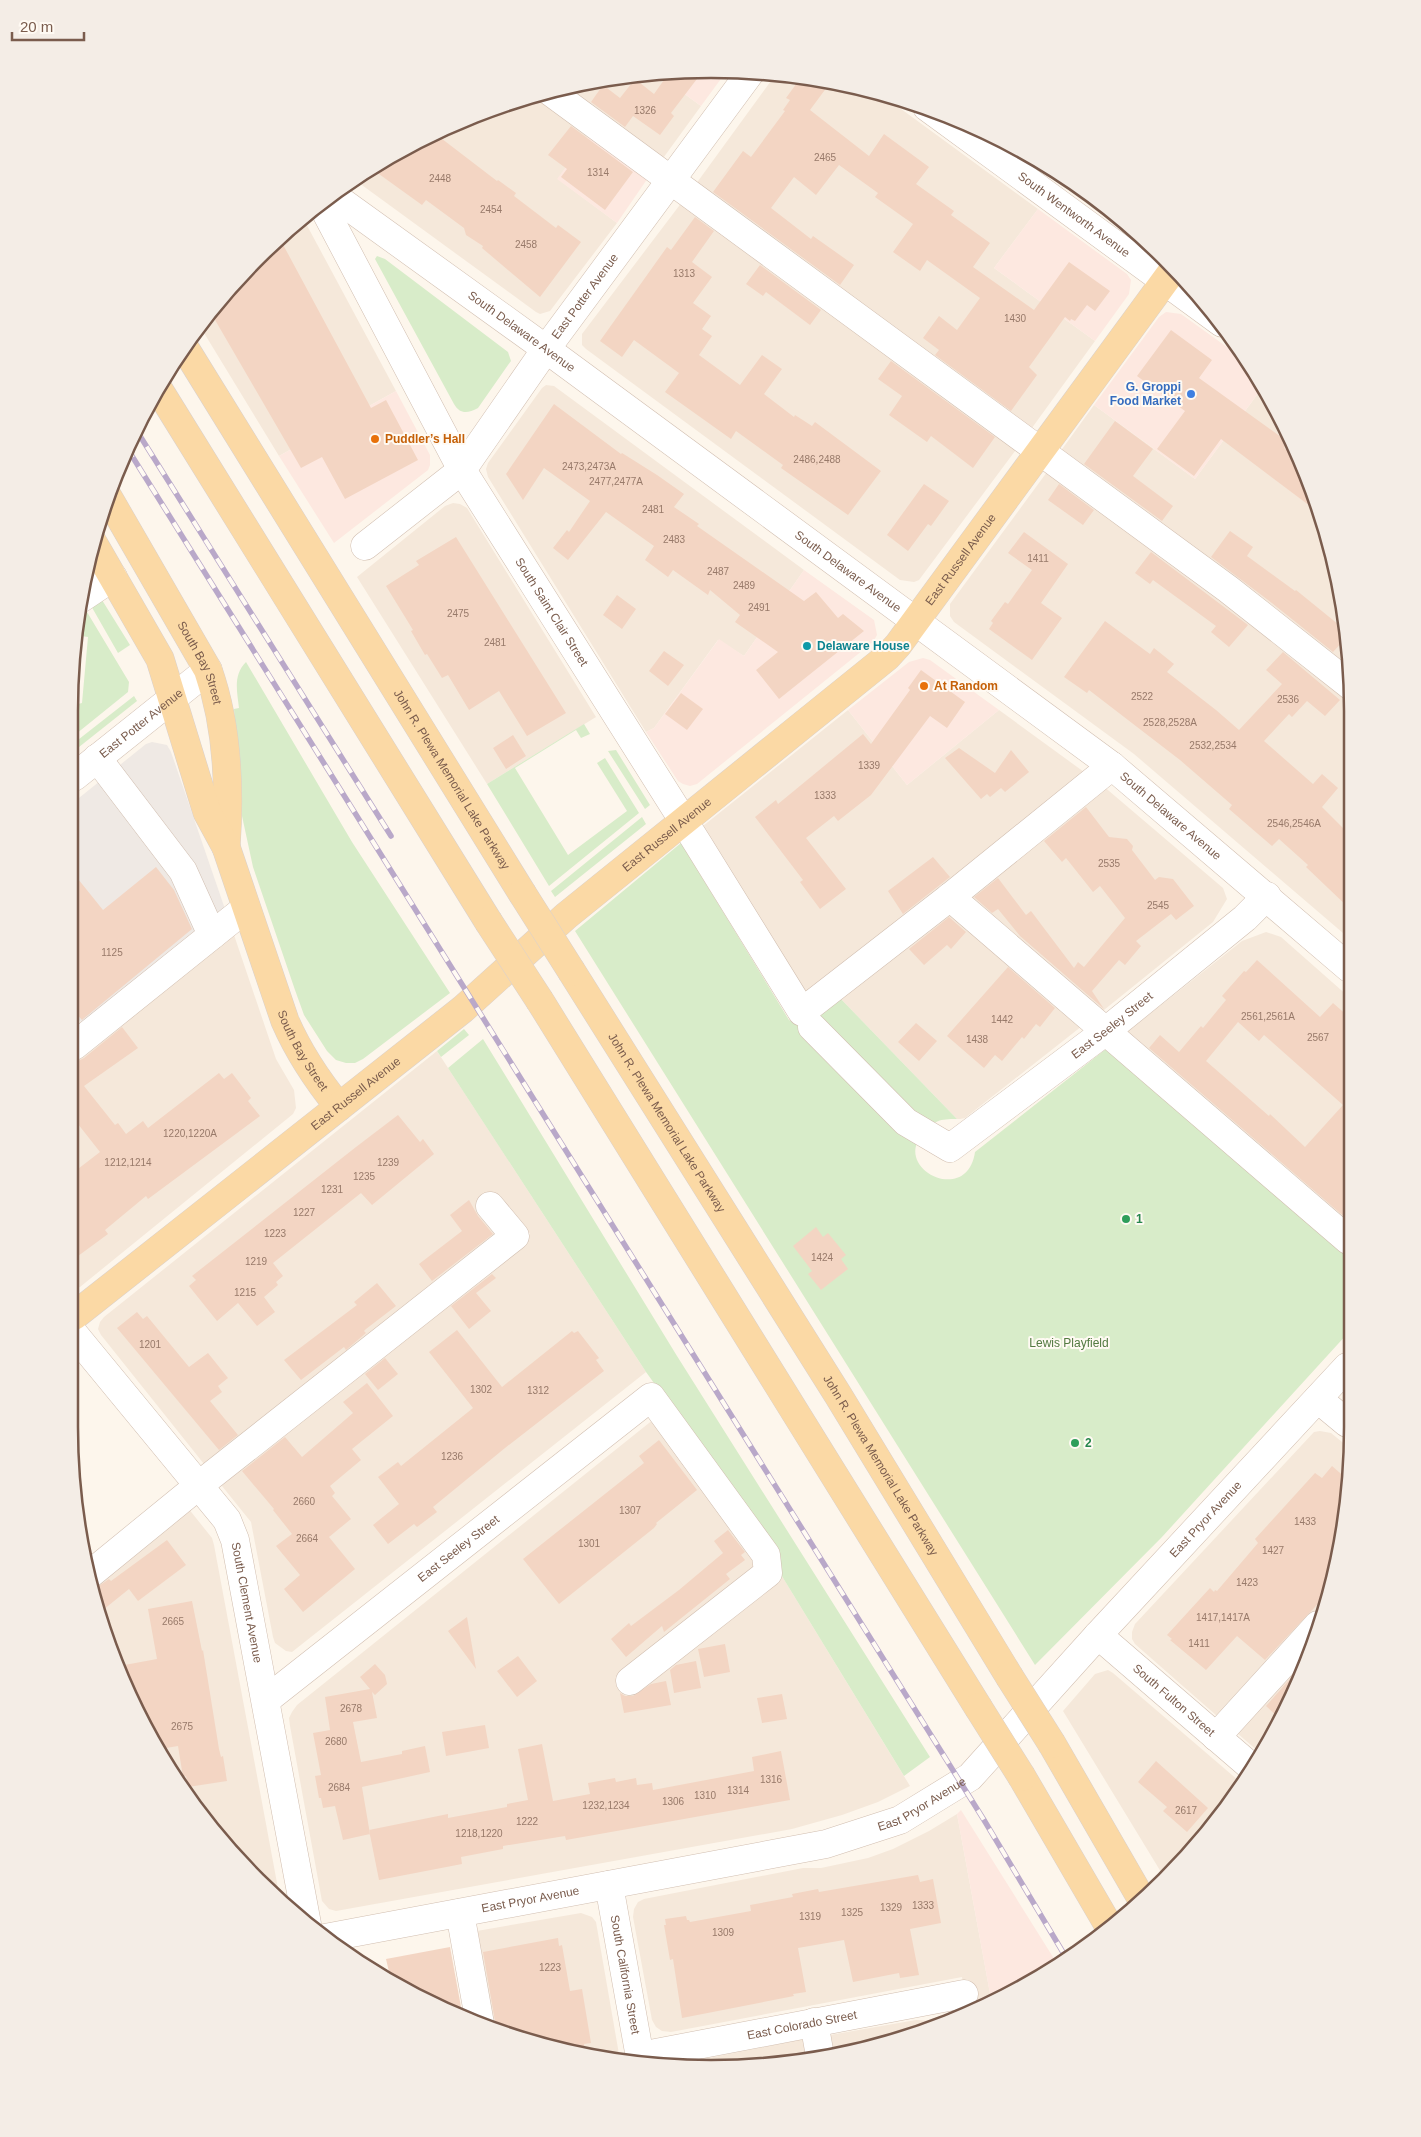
<svg xmlns="http://www.w3.org/2000/svg" width="1421" height="2137" font-family="Helvetica,sans-serif">
<rect width="100%" height="100%" fill="#fdf6ec"/>
<path fill="#f5e8da" d="M671,70L664,79L701,106L661,161L561,88Z
M776,74H795L882,95L1038,209L994,268L1095,341L1029,432L693,188Z
M537,93L591,133L558,179L617,223L550,311L540,314L536,312L355,180L427,135Z
M1003,142L1032,155L1121,219L1116,225Z
M682,202L1018,447L919,580L914,582L900,580L586,349L582,345V334Z
M303,218L396,391L279,456L201,328L228,287Z
M546,385L554,386L804,570L744,656L718,640L654,728L646,732L488,477L486,469L488,463L542,388Z
M1262,388L1286,427L1330,545L1351,669L1060,452L1094,405L1195,479Z
M1047,472L1262,626L1351,700L1350,939L1134,754L954,622L950,616V604Z
M453,503L460,504L467,508L596,717L487,784L357,577L445,506Z
M848,710L907,785L999,710L1084,772L815,991L805,990L798,986L703,826Z
M1102,785L1223,888L1227,899L1213,922L1099,1014L963,897Z
M951,907L1082,1026L965,1118L960,1119H957L838,996Z
M233,932L276,1059L294,1090L296,1108L293,1114L80,1287L74,1289V1059Z
M1266,932L1281,937L1349,997L1348,1230L1127,1032L1242,941Z
M437,1051L646,1372L292,1652L286,1651L275,1643L273,1637L251,1522L222,1486L224,1477L530,1234L499,1194L478,1210L498,1236L208,1469L101,1335L98,1329L100,1322L104,1317Z
M654,1419L780,1573L910,1786L878,1802L842,1815L792,1829L336,1911L329,1909L322,1901L290,1726L289,1718L292,1712L297,1705Z
M1320,1431L1331,1433L1347,1446V1511L1330,1593L1327,1602L1226,1713L1217,1716L1135,1644L1132,1639V1632L1135,1624L1314,1432Z
M188,1508L212,1538L214,1545L280,1899L228,1850L177,1783L103,1633L91,1584Z
M1309,1650L1286,1710L1259,1752L1237,1733Z
M1108,1670L1113,1673L1239,1781L1193,1850L1164,1877L1063,1711L1095,1674Z
M957,1814L991,1999L967,2009L962,1977L671,2032L662,2031L656,2027L652,2020L633,1917L634,1909L638,1902L644,1899L803,1868H821L868,1858L893,1849L929,1831Z
M581,1913L592,1917L596,1922L620,2060L585,2056L488,2026L471,1932Z
M916,2020L937,2021L876,2046L828,2054L830,2035Z
M804,2039L813,2057L753,2067H670L673,2065Z"/>
<path fill="#fde8e0" d="M671,70L726,72L701,106L664,79Z
M591,133L650,175L617,223L557,179Z
M1038,209L1127,274L1131,280L1129,294L1095,341L994,268Z
M1121,219L1134,228L1153,249L1147,248L1116,225Z
M1166,312L1181,314L1245,360L1262,388L1195,479L1094,405L1159,317Z
M396,391L430,455V465L428,470L334,543L279,456Z
M804,570L874,620L877,635L873,642L697,784L690,786L683,784L678,781L646,732L654,728L719,639L744,656Z
M923,658L930,660L999,710L907,785L848,710L909,662Z
M961,1810L1058,1965L1032,1982L991,1999L957,1814Z"/>
<path fill="#efe9e4" d="M152,742L167,745L171,752L226,912L85,1027L74,1014V802L146,744Z"/>
<path fill="#d8ecc9" d="M377,256L385,259L508,352L511,361L508,365L478,408C467,414 460,414 454,404L375,259Z
M102,600L130,645L118,653L90,604Z
M84,607L129,682L128,692L76,734L74,732V705L82,703L88,637L75,635L74,626L77,611Z
M246,662L352,842L450,993L363,1059L355,1063H346L336,1060L327,1051L304,1015L295,990L253,867L242,816L234,709L239,708C237,691 233,675 246,662Z
M134,696L137,701L74,751V743Z
M584,724L590,734L581,738L576,730L515,768L568,855L627,811L597,763L605,758L639,813L549,886L487,784Z
M616,750L650,805L645,809L608,751Z
M642,817L646,824L555,897L551,891Z
M681,843L789,1020L800,1026L838,996L957,1119C939,1119 935,1120 924,1134C922,1137 918,1140 917,1143C904,1174 968,1202 975,1152L1111,1045L1348,1250V1333L1162,1537L1035,1665L575,931Z
M464,1029L469,1035L441,1057L437,1051Z
M483,1039L677,1356L930,1757L904,1776L780,1573L776,1552L646,1372L448,1068Z"/>
<path fill="#f3d5c3" fill-rule="evenodd" d="M671,70L703,71L671,113L674,116L660,135L633,116L625,127L591,102L603,85L620,98L635,79L654,94Z
M802,76L830,83L810,110L869,156L884,134L929,167L916,184L954,211L951,215L990,243L973,267L1034,310L1069,262L1110,291L1095,311L1087,305L1075,321L1071,319L1070,321L1065,317L1029,367L1037,375L1011,411L935,355L939,350L923,338L939,316L957,330L980,298L927,260L920,271L893,252L913,224L875,197L878,193L839,165L816,195L794,177L771,208L811,239L813,236L854,265L840,285L713,192L743,151L751,157L785,111L783,110L790,100L786,98Z
M571,126L633,172L605,210L561,177L567,169L548,155Z
M433,132L497,181L498,180L516,193L514,196L556,228L558,225L581,242L540,297L482,248L483,246L466,235L464,228L426,200L422,205L372,169Z
M695,217L714,231L692,262L712,277L693,303L711,316L702,329L712,336L699,355L740,385L762,355L782,369L764,394L794,417L795,415L812,426L815,422L881,471L848,515L781,468L783,465L736,431L731,439L665,392L679,373L634,340L622,357L600,341L667,247L671,250Z
M280,239L371,408L386,400L418,460L345,499L322,457L301,468L211,313L228,287Z
M760,265L821,310L810,325L766,292L763,296L746,284Z
M1171,330L1212,360L1199,378L1288,442L1284,448L1298,458L1318,512L1221,439L1194,476L1157,449L1185,411L1137,376Z
M891,361L995,437L973,468L931,436L927,442L889,415L902,396L878,379Z
M554,404L621,454L622,453L657,475L684,494L674,507L699,524L697,526L804,601L816,592L838,618L843,614L864,631L779,699L756,670L778,652L735,622L740,615L710,590L708,595L673,570L668,577L645,560L654,546L606,512L568,560L553,548L567,530L569,532L590,501L544,468L523,500L506,474Z
M1115,421L1153,449L1133,476L1173,506L1162,521L1084,464Z
M924,484L949,501L931,526L928,524L908,551L887,535Z
M1059,484L1094,510L1083,525L1048,500Z
M1230,531L1253,547L1247,556L1295,591L1296,590L1344,629L1346,638L1333,652L1268,600L1211,557Z
M1024,532L1068,564L1041,603L1062,618L1032,660L989,629L993,623L991,621L1005,602L1008,604L1032,570L1008,553Z
M456,537L566,713L527,736L499,691L469,710L448,675L442,678L427,654L425,655L411,631L413,630L386,586L419,565L416,561Z
M1151,552L1248,625L1229,647L1211,632L1216,626L1153,580L1150,584L1135,573Z
M617,595L636,609L622,629L603,615Z
M1105,621L1150,654L1154,648L1174,664L1167,672L1216,710L1239,730L1282,684L1266,670L1283,652L1340,700L1325,716L1307,701L1292,717L1289,714L1264,741L1313,784L1322,774L1338,788L1322,807L1350,835V909L1306,867L1308,865L1279,839L1272,846L1229,809L1232,805L1180,760L1089,690L1087,693L1064,677Z
M664,651L684,665L668,686L649,671Z
M921,670L965,702L947,728L930,716L871,795L838,821L834,816L806,838L846,889L820,909L800,882L803,880L755,817L776,800L778,804L863,734L871,744L910,690L908,688Z
M681,693L703,709L687,730L665,714Z
M513,735L526,756L506,769L493,748Z
M959,748L995,773L1011,750L1029,772L1005,792L1001,788L990,797L987,794L981,799L945,758Z
M1086,807L1109,837L1127,839L1133,846L1132,850L1155,880L1159,877L1173,879L1194,906L1176,920L1171,914L1136,941L1141,946L1125,965L1119,960L1092,991L1104,1009L1020,936L998,909L992,913L974,897L998,878L1026,915L1031,911L1074,968L1078,962L1084,967L1125,918L1100,886L1093,892L1066,858L1062,862L1044,841Z
M933,857L950,877L903,914L888,891Z
M156,867L174,890L192,929L82,1020L74,1011V874L103,910Z
M949,917L966,932L951,949L947,945L924,965L909,949Z
M1257,960L1320,1017L1333,1003L1349,1017L1348,1220L1149,1048L1160,1035L1179,1052L1201,1026L1203,1028L1226,1000L1222,996L1244,971L1246,972ZM1238,1022L1259,1041L1264,1035L1343,1105L1305,1147L1270,1114L1269,1116L1206,1061Z
M1008,967L1055,1008L1040,1027L1036,1024L1024,1039L1022,1037L1002,1061L995,1055L984,1068L947,1036Z
M916,1023L937,1041L919,1061L898,1042Z
M122,1027L138,1048L84,1086L115,1125L118,1123L126,1134L143,1121L148,1128L219,1073L224,1079L232,1073L251,1098L248,1101L260,1116L148,1199L146,1196L105,1230L108,1234L74,1259V1172L100,1152L74,1119V1063L84,1058Z
M398,1115L420,1142L423,1139L434,1154L372,1205L361,1193L273,1263L283,1276L276,1282L278,1285L264,1297L275,1312L257,1326L238,1303L217,1321L189,1286L196,1280L192,1276L356,1147Z
M469,1200L478,1216L493,1234L432,1281L419,1264L462,1231L450,1215Z
M816,1227L823,1237L828,1233L846,1255L841,1259L848,1269L821,1290L808,1274L812,1271L793,1246Z
M492,1274L496,1278L476,1293L491,1311L469,1329L451,1306Z
M377,1283L396,1306L366,1329L364,1331L366,1333L346,1350L344,1347L301,1380L284,1360L357,1305L354,1302Z
M137,1312L143,1319L147,1316L189,1367L208,1353L228,1378L218,1386L222,1392L210,1401L238,1435L219,1450L117,1328Z
M457,1330L502,1387L572,1331L574,1333L578,1331L599,1358L596,1360L604,1371L505,1448L433,1507L437,1512L417,1527L414,1524L388,1544L373,1525L399,1504L378,1477L398,1462L401,1466L473,1408L429,1352Z
M385,1358L398,1374L378,1390L365,1374Z
M367,1383L393,1416L352,1449L361,1460L330,1486L335,1493L332,1496L351,1519L329,1537L355,1569L303,1612L284,1589L300,1575L276,1546L292,1534L273,1510L274,1509L242,1471L285,1437L302,1457L353,1413L343,1402Z
M659,1440L697,1490L656,1523L657,1524L654,1528L559,1604L523,1559L644,1463L639,1456Z
M1332,1466L1347,1479V1511L1331,1590L1265,1660L1237,1636L1206,1670L1170,1640L1172,1639L1167,1635L1210,1588L1214,1592L1215,1590L1217,1591L1258,1543L1255,1539L1315,1473L1322,1478Z
M728,1530L745,1552L741,1555L745,1560L726,1574L730,1579L664,1632L662,1626L626,1657L611,1639L629,1623L631,1626L679,1590L723,1553L714,1541Z
M167,1540L186,1565L138,1601L129,1589L98,1614L93,1590L109,1579L111,1581Z
M192,1601L202,1651L203,1650L219,1749L221,1757L223,1756L227,1781L188,1787L186,1776L183,1777L178,1746L160,1749L119,1666L157,1659L148,1609Z
M467,1617L476,1669L448,1631Z
M725,1644L730,1672L704,1677L698,1649Z
M518,1656L537,1681L517,1697L497,1671Z
M696,1661L701,1688L674,1693L670,1670L676,1665Z
M375,1664L385,1675L387,1684L375,1695L372,1692L377,1718L353,1722L361,1762L402,1754V1751L425,1746L430,1772L362,1787L370,1834L343,1840L335,1806L323,1808L321,1798H319L315,1776L321,1775L313,1733L330,1730L325,1697L370,1689L360,1677Z
M1303,1664L1286,1710L1280,1719L1266,1706Z
M666,1681L671,1705L624,1713L620,1693L625,1696H633L651,1684Z
M782,1694L787,1719L762,1723L757,1698Z
M485,1725L489,1748L446,1756L442,1732Z
M542,1744L553,1801L590,1794L588,1783L615,1778L616,1782L636,1778L637,1785L652,1783L653,1790L754,1771L752,1757L781,1751L790,1800L566,1840L565,1836L503,1846V1849L461,1857L462,1864L379,1880L369,1830L448,1814V1818L507,1807V1804L528,1800L518,1749Z
M1156,1761L1208,1808L1187,1832L1163,1811L1167,1807L1138,1782Z
M918,1875L920,1882L933,1879L941,1923L910,1929L919,1975L900,1978L899,1973L853,1982L844,1940L798,1948L806,1992L793,1994L794,1996L682,2018L673,1959L670,1960L664,1925H666L665,1919L686,1916L687,1920H689L690,1922L751,1911L750,1905L793,1897L792,1894L818,1889L819,1892Z
M558,1938L559,1946L562,1945L570,1991L582,1989L591,2043L584,2044L586,2056L495,2028V2021L483,1952Z
M450,1947L463,2018L390,1976L386,1959Z"/>
<g fill="none" stroke-linecap="round" stroke-linejoin="round">
<defs>
<g id="minor">
<path d="M548,90L1228,589L1351,686"/>
<path id="s1" d="M927,107L1222,323"/>
<path id="s2" d="M331,194L546,349L1112,766L1349,968"/>
<path id="s3" d="M320,201L462,470L698,844L802,1012L950,897L1112,766"/>
<path id="s4" d="M365,546L462,470L546,349L750,73"/>
<path d="M80,599L113,577"/>
<path d="M97,758L183,871L212,935"/>
<path id="s5" d="M74,777L208,670"/>
<path d="M950,897L1348,1240"/>
<path id="s6" d="M812,1027L906,1122L950,1148L1106,1031L1245,918L1267,896"/>
<path d="M74,1046L246,908"/>
<path id="s7" d="M74,1334L227,1520L235,1540L307,1924"/>
<path d="M1318,1399L1347,1423"/>
<path d="M89,1575L198,1486L515,1236L490,1206"/>
<path id="s8" d="M1098,1635L1249,1765"/>
<path id="s9" d="M266,1700L651,1397L766,1555L768,1573L630,1681"/>
<path d="M1216,1737L1318,1625"/>
<path id="s10" d="M609,1885L641,2063"/>
<path d="M460,1913L480,2024"/>
<path id="s11" d="M325,1938L826,1844L900,1820L970,1777L1098,1635L1347,1367"/>
<path d="M814,2022L820,2056"/>
<path id="s12" d="M640,2056L964,1994"/>
</g>
<g id="major">
<path id="s13" d="M186,350L522,893"/>
<path d="M159,390L488,921"/>
<path id="s14" d="M108,497L208,670C227,724 230,790 226,847"/>
<path id="s15" d="M92,541L160,659L207,812L226,847L285,1021C299,1053 317,1080 339,1107"/>
<path id="s16" d="M572,972L838,1395L1009,1676"/>
<path d="M540,1001L978,1707"/>
<path id="s17" d="M74,1316L463,1009L566,916L887,657L898,645L1173,270"/>
<path d="M1052,1744L1141,1898"/>
<path d="M1022,1777L1110,1928"/>
</g>
</defs>
<use href="#minor" stroke="#d1beb0" stroke-width="29"/>
<use href="#major" stroke="#dad1cd" stroke-width="29"/>
<use href="#minor" stroke="#fff" stroke-width="28"/>
<use href="#major" stroke="#fbd9a5" stroke-width="28"/>
<defs>
<path id="rail" d="M135,428L391,836
M127,448L984,1820L1067,1959"/>
</defs>
<use href="#rail" stroke="#b9a8c9" stroke-width="5.5"/>
<use href="#rail" stroke="#fffaf3" stroke-width="4" stroke-dasharray="11" stroke-linecap="butt"/>
<defs>
<path id="major-bridge" d="M522,893L572,972
M488,921L540,1001
M1009,1676L1052,1744
M978,1707L1022,1777"/>
</defs>
<use href="#major-bridge" stroke="#dad1cd" stroke-width="29" stroke-linecap="butt"/>
<use href="#major-bridge" stroke="#fbd9a5" stroke-width="28"/>
</g>
<circle fill="#3f7fe0" stroke="#fffaf3" stroke-width="2" cx="1191" cy="394" r="5"/>
<g fill="#e8710a" stroke="#fffaf3" stroke-width="2">
<circle cx="375" cy="439" r="5"/>
<circle cx="924" cy="686" r="5"/>
</g>
<circle fill="#0f9aa8" stroke="#fffaf3" stroke-width="2" cx="807" cy="646" r="5"/>
<g fill="#2e9e5b" stroke="#fffaf3" stroke-width="2">
<circle cx="1126" cy="1219" r="5"/>
<circle cx="1075" cy="1443" r="5"/>
</g>
<g text-anchor="middle" stroke-width="4" stroke-linejoin="round" paint-order="stroke">
<g font-size="10" fill="#987a6a">
<text x="645" y="114">1326</text>
<text x="825" y="161">2465</text>
<text x="598" y="176">1314</text>
<text x="440" y="182">2448</text>
<text x="491" y="213">2454</text>
<text x="526" y="248">2458</text>
<text x="684" y="277">1313</text>
<text x="1015" y="322">1430</text>
<text x="817" y="463">2486,2488</text>
<text x="589" y="470">2473,2473A</text>
<text x="616" y="485">2477,2477A</text>
<text x="653" y="513">2481</text>
<text x="674" y="543">2483</text>
<text x="1038" y="562">1411</text>
<text x="718" y="575">2487</text>
<text x="744" y="589">2489</text>
<text x="759" y="611">2491</text>
<text x="458" y="617">2475</text>
<text x="495" y="646">2481</text>
<text x="1142" y="700">2522</text>
<text x="1288" y="703">2536</text>
<text x="1170" y="726">2528,2528A</text>
<text x="1213" y="749">2532,2534</text>
<text x="869" y="769">1339</text>
<text x="825" y="799">1333</text>
<text x="1294" y="827">2546,2546A</text>
<text x="1109" y="867">2535</text>
<text x="1158" y="909">2545</text>
<text x="112" y="956">1125</text>
<text x="1268" y="1020">2561,2561A</text>
<text x="1002" y="1023">1442</text>
<text x="1318" y="1041">2567</text>
<text x="977" y="1043">1438</text>
<text x="190" y="1137">1220,1220A</text>
<text x="128" y="1166">1212,1214</text>
<text x="388" y="1166">1239</text>
<text x="364" y="1180">1235</text>
<text x="332" y="1193">1231</text>
<text x="304" y="1216">1227</text>
<text x="275" y="1237">1223</text>
<text x="822" y="1261">1424</text>
<text x="256" y="1265">1219</text>
<text x="245" y="1296">1215</text>
<text x="150" y="1348">1201</text>
<text x="481" y="1393">1302</text>
<text x="538" y="1394">1312</text>
<text x="452" y="1460">1236</text>
<text x="304" y="1505">2660</text>
<text x="630" y="1514">1307</text>
<text x="1305" y="1525">1433</text>
<text x="307" y="1542">2664</text>
<text x="589" y="1547">1301</text>
<text x="1273" y="1554">1427</text>
<text x="1247" y="1586">1423</text>
<text x="1223" y="1621">1417,1417A</text>
<text x="173" y="1625">2665</text>
<text x="1199" y="1647">1411</text>
<text x="351" y="1712">2678</text>
<text x="182" y="1730">2675</text>
<text x="336" y="1745">2680</text>
<text x="771" y="1783">1316</text>
<text x="339" y="1791">2684</text>
<text x="738" y="1794">1314</text>
<text x="705" y="1799">1310</text>
<text x="673" y="1805">1306</text>
<text x="606" y="1809">1232,1234</text>
<text x="1186" y="1814">2617</text>
<text x="527" y="1825">1222</text>
<text x="479" y="1837">1218,1220</text>
<text x="923" y="1909">1333</text>
<text x="891" y="1911">1329</text>
<text x="852" y="1916">1325</text>
<text x="810" y="1920">1319</text>
<text x="723" y="1936">1309</text>
<text x="550" y="1971">1223</text>
</g>
<g font-size="12" fill="#7a5c4d" stroke="#fffaf3">
<text dy="4" stroke="none"><textPath href="#s1" startOffset="182">South Wentworth Avenue</textPath></text>
<text dy="4" stroke="none"><textPath href="#s4" startOffset="336">East Potter Avenue</textPath></text>
<text dy="4" stroke="none"><textPath href="#s2" startOffset="235">South Delaware Avenue</textPath></text>
<text dy="4" stroke="none"><textPath href="#s17" startOffset="1169">East Russell Avenue</textPath></text>
<text dy="4" stroke="none"><textPath href="#s2" startOffset="640">South Delaware Avenue</textPath></text>
<text dy="4" stroke="none"><textPath href="#s3" startOffset="472">South Saint Clair Street</textPath></text>
<text dy="4" stroke="none"><textPath href="#s14" startOffset="190">South Bay Street</textPath></text>
<text dy="4" stroke="none"><textPath href="#s5" startOffset="86">East Potter Avenue</textPath></text>
<text dy="4" stroke="none"><textPath href="#s13" startOffset="505">John R. Plewa Memorial Lake Parkway</textPath></text>
<text dy="4" stroke="none"><textPath href="#s2" startOffset="1045">South Delaware Avenue</textPath></text>
<text dy="4" stroke="none"><textPath href="#s17" startOffset="764">East Russell Avenue</textPath></text>
<text dy="4" stroke="none"><textPath href="#s6" startOffset="388">East Seeley Street</textPath></text>
<text dy="4" stroke="none"><textPath href="#s15" startOffset="554">South Bay Street</textPath></text>
<text dy="4" stroke="none"><textPath href="#s17" startOffset="359">East Russell Avenue</textPath></text>
<text dy="4" stroke="none"><textPath href="#s16" startOffset="178">John R. Plewa Memorial Lake Parkway</textPath></text>
<text dy="4" stroke="none"><textPath href="#s16" startOffset="582">John R. Plewa Memorial Lake Parkway</textPath></text>
<text dy="4" stroke="none"><textPath href="#s11" startOffset="1019">East Pryor Avenue</textPath></text>
<text dy="4" stroke="none"><textPath href="#s9" startOffset="245">East Seeley Street</textPath></text>
<text dy="4" stroke="none"><textPath href="#s7" startOffset="326">South Clement Avenue</textPath></text>
<text dy="4" stroke="none"><textPath href="#s8" startOffset="100">South Fulton Street</textPath></text>
<text dy="4" stroke="none"><textPath href="#s11" startOffset="614">East Pryor Avenue</textPath></text>
<text dy="4" stroke="none"><textPath href="#s11" startOffset="209">East Pryor Avenue</textPath></text>
<text dy="4" stroke="none"><textPath href="#s10" startOffset="91">South California Street</textPath></text>
<text dy="4" stroke="none"><textPath href="#s12" startOffset="165">East Colorado Street</textPath></text>
</g>
<g font-size="12" font-weight="bold" fill="#366cbe" stroke="#fffaf3" text-anchor="end">
<text x="1181" y="391">G. Groppi<tspan x="1181" dy="14">Food Market</tspan></text>
</g>
<g font-size="12" font-weight="bold" fill="#c56008" stroke="#fffaf3" text-anchor="start">
<text x="385" y="443">Puddler’s Hall</text>
<text x="934" y="690">At Random</text>
</g>
<g font-size="12" font-weight="bold" fill="#0d838f" stroke="#fffaf3" text-anchor="start">
<text x="817" y="650">Delaware House</text>
</g>
<g font-size="12" font-weight="bold" fill="#27864d" stroke="#fffaf3" text-anchor="start">
<text x="1136" y="1223">1</text>
<text x="1085" y="1447">2</text>
</g>
<g font-size="12" fill="#537a41" stroke="#fffaf3">
<text x="1069" y="1347">Lewis Playfield</text>
</g>
</g>
<path d="M0 0H1421V2137H0ZM711 78H711A633 633 0 0 1 1344 711V1427A633 633 0 0 1 711 2060H711A633 633 0 0 1 78 1427V711A633 633 0 0 1 711 78Z" fill="#f4ede6" fill-rule="evenodd"/>
<path fill="none" stroke="#7a5c4d" stroke-width="2.5" d="M711 78H711A633 633 0 0 1 1344 711V1427A633 633 0 0 1 711 2060H711A633 633 0 0 1 78 1427V711A633 633 0 0 1 711 78Z"/>
<path d="M12 32v8h72v-8" fill="none" stroke="#7a5c4d" stroke-width="2.5"/>
<text x="20" y="32" font-size="15" fill="#7a5c4d" stroke="#fffaf3" stroke-width="4" paint-order="stroke">20 m</text>
</svg>
